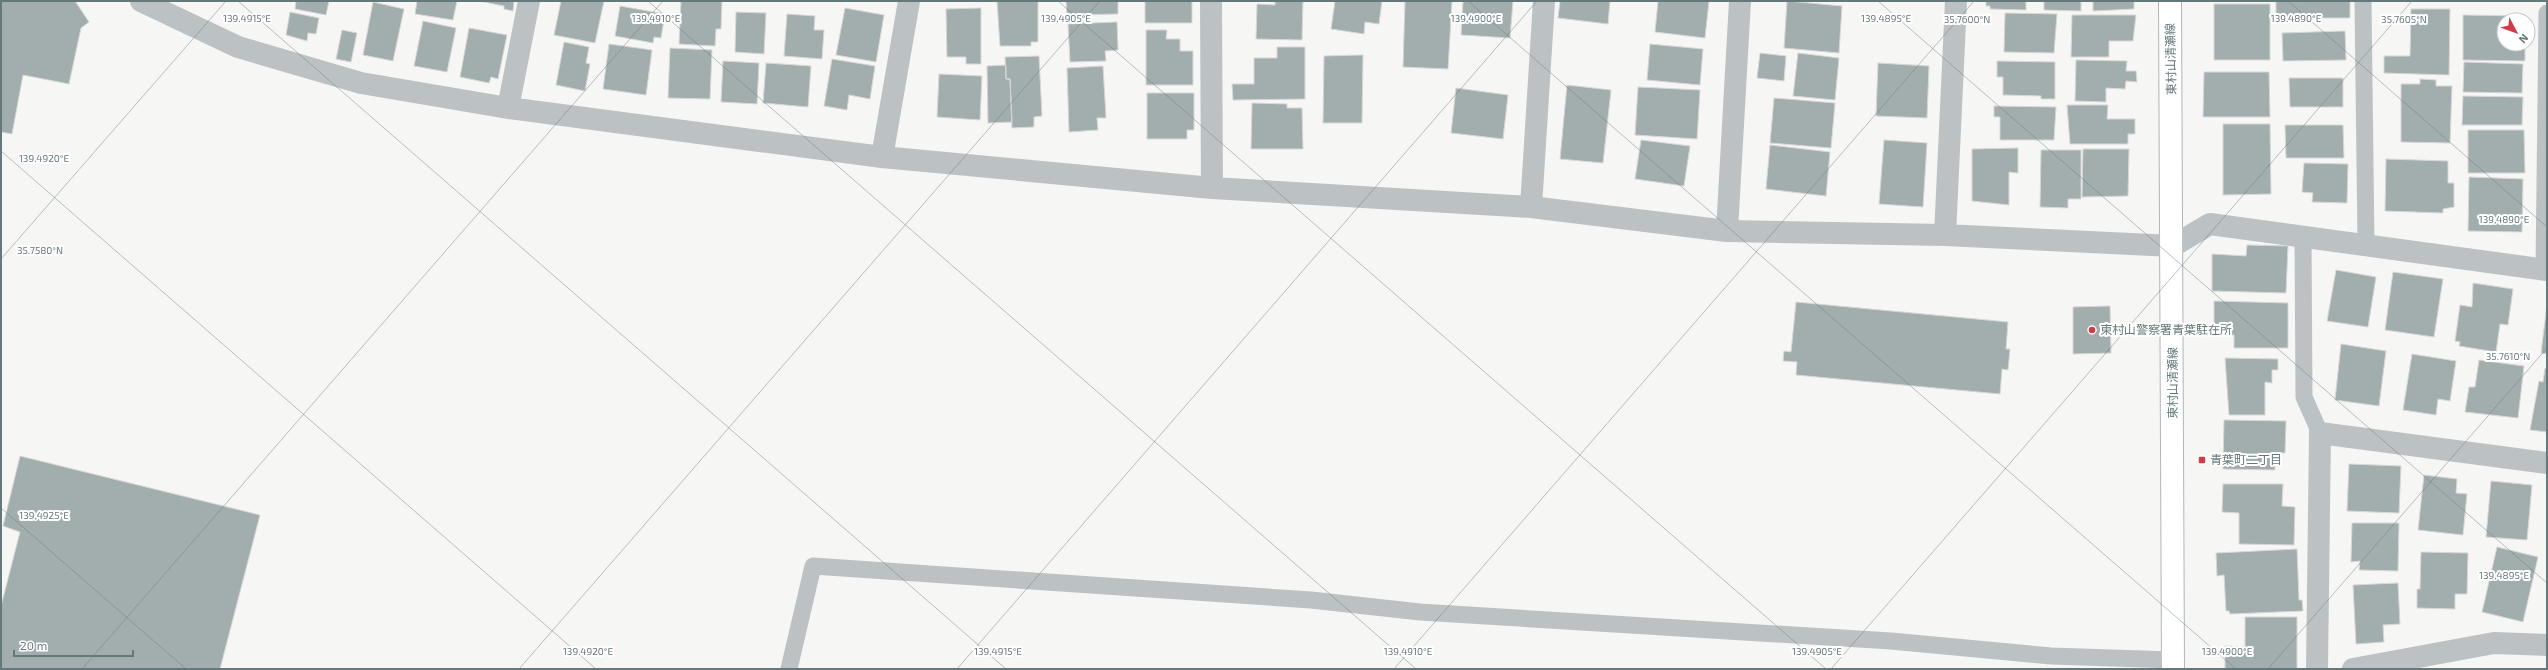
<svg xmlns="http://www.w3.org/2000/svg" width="2548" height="670" font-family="'Exo 2','Noto Sans JP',sans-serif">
<rect width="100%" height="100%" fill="#f6f6f4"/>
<path fill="#a2adae" stroke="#d8d7d6" d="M1,1H75L89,22L81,28L69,84L23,75L12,134L1,132Z
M296,1H329L326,15L295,9Z
M417,1H457L453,20L415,14Z
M479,1H514L513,11L504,9V6Z
M561,1H604L595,43L554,35Z
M681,1H722L721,29H716L715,46L679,44Z
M997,1H1038V42H1031V46H1000Z
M1066,1H1118V14L1067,15Z
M1145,1H1192V23H1145Z
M1275,1H1303L1302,40L1256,39L1257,4L1275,5Z
M1335,1H1382L1379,24L1365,22L1364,34L1331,29Z
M1405,1H1452L1448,69L1403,67Z
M1463,1H1513L1510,38L1461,35Z
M1560,1H1610L1608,24L1558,18Z
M1658,1H1709L1705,38L1655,32Z
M1787,1L1842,6L1839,53L1784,48Z
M1986,1H2026V10L1990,9V6H1986Z
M2044,1H2081V11L2044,10Z
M2093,1H2134V9L2093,11Z
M2276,1H2350V18H2276Z
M373,2L404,9L393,61L363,55Z
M2214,4H2270V60H2214Z
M620,6L665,14L661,38L654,37L653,43L615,36Z
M845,8L884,15L876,62L836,55Z
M981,8V64H966V57H947L946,9Z
M2411,9H2450L2449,75L2384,73V56H2410Z
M290,12L319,18L316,34L308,33L307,41L286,35Z
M736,12L766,13L764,54L735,52Z
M2005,13L2057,14L2054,53L2004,52Z
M787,14L815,16L814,30H824L822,59L784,56Z
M2072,15H2136L2133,41H2109V57H2071Z
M2463,15L2525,16V20H2504V44H2525V61L2463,60Z
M423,21L456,28L447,72L414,66Z
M1117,22L1118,50L1105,51L1106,61L1070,62L1068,24Z
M469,28L507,35L498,79L491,77L489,83L460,77Z
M342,30L357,33L351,62L336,59Z
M1146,30H1167L1166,39H1180V51H1193V85H1146Z
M2345,31L2346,60L2283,61L2282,33Z
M564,42L589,47L586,63L590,64L585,91L556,85Z
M609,44L652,50L646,95L603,89Z
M1650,44L1703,49L1700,85L1647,80Z
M1277,47H1305V99L1233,100L1232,84H1254V58H1277Z
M670,48L712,50L710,99L668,98Z
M1760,53L1786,56L1784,81L1757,78Z
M1798,53L1839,58L1835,100L1793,96Z
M1363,55L1362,123H1323L1324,56Z
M1039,56L1042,116L1034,117V127L1012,128L1010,79H1006L1005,57Z
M832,59L875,66L870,99L849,95L847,110L824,106Z
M2076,60L2127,61L2126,71H2136L2137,82L2126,81L2125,89L2106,88V102L2075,101Z
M723,61L759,63L757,104L721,102Z
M1997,61L2055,62V99H2041V96L2003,95V77H1997Z
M2464,62L2523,64L2522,93L2463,92Z
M766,63L811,66L808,107L763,103Z
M1878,63L1929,66L1927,118L1876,116Z
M1006,65V79H1010L1012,122L988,123L987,66Z
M1103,66L1106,118H1097L1098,130L1069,132L1067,68Z
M2204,72H2269L2270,117H2203Z
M939,74L982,76L980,120L937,117Z
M2289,78H2343V107H2290Z
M2420,79L2436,80V86H2452L2450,143L2401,142V84H2420Z
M1567,85L1611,90L1603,163L1560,159Z
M1638,87L1700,90L1697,139L1635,135Z
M1456,88L1508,95L1503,139L1451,133Z
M1147,93H1194V130H1187V139H1147Z
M2463,96L2523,97L2522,125H2462Z
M1774,98L1835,103L1831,148L1770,143Z
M1252,103L1287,104V108H1302L1303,149H1251Z
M2067,105H2108L2107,119H2135V134H2128V144H2070Z
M1994,106L2056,107L2054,140H2000V117H1994Z
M2223,124H2270L2271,194L2223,195Z
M2285,125H2343L2344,158H2286Z
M2468,130H2524L2525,173H2468Z
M1641,140L1690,146L1684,186L1635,179Z
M1884,140L1927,143L1923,207L1879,204Z
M1770,145L1830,152L1826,196L1766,189Z
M2018,148V173L2009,172V205L1972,201V149Z
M2083,149H2129L2128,196L2082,197Z
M2041,150H2081V199H2068V208L2040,207Z
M2386,159L2448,161V183H2454V207L2443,209V213L2385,211Z
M2304,163L2348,164L2347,203L2312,202L2313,193L2302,192Z
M2469,177L2523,179L2522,232L2468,231Z
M2247,245L2288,246L2286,293L2212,291V254L2246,256Z
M2336,270L2376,277L2368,327L2327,321Z
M2393,272L2443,279L2434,337L2385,330Z
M2473,283L2513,289L2508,325L2500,324L2496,352L2459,346L2460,342L2455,341L2460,305L2472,307Z
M2214,301L2288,303V348H2234V335H2214Z
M1796,302L2008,322L2006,349H2010L2008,370L2002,369L2000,394L1796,375L1797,362L1783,361L1784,351L1791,352Z
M2547,304V354L2541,353Z
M2110,306L2111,353L2073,354V307Z
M2341,344L2386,351L2379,406L2335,400Z
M2412,354L2456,361L2450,401L2438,399L2436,415L2403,410Z
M2225,358L2278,359V370H2272V383L2265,382V415H2229Z
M2479,360L2524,366L2518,418L2465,412L2469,387H2475Z
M2545,368L2547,369V432L2530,430L2539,381L2543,382Z
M2224,420L2286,421L2285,453H2275V470L2223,469Z
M20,456L260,515L220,669H1V606L20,532L3,526Z
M2349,464L2401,466L2399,513L2347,511Z
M2424,475L2457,479L2456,493L2467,494L2463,535L2418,530Z
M2491,481L2532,485L2527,540L2486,537Z
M2223,484H2283L2282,506L2295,507L2294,545L2239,544V513L2222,512Z
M2352,523H2399L2398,571L2359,570L2360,561L2351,562Z
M2497,547L2538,557L2523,622L2482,612Z
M2297,549L2299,600H2302L2303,611L2230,614L2229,611H2226L2224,575L2217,576L2216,553Z
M2421,552L2468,553L2467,594H2455V609L2417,608V589H2420Z
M2398,583L2400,624L2383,625L2384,642L2356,644L2353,585Z
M2245,617H2297V669H2225V646L2245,647Z"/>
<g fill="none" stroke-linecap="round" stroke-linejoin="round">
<defs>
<path id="secondary" d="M2170,1L2173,669"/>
</defs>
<use href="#secondary" stroke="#aeb6b8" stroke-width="24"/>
<path stroke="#bcc2c3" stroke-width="17" d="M2363,1L2366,244
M2303,236L2304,397L2320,433
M2544,269L2547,13
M789,669L813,566L1311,600L1420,612L1891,641L2051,656L2173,660"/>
<path stroke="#bcc2c3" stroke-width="22" d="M141,1L238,47L361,83L508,108L882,157L1212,188L1531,207L1727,231L1945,235L2173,246L2210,224L2547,270
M1211,1L1212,188
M508,108L529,1
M882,157L909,1
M1531,207L1544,1
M1727,231L1740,1
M1945,235L1956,1
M2317,669L2320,433L2547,463
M2353,669L2494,643L2547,645"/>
<use href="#secondary" stroke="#fff" stroke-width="22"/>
</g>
<path fill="none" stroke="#65797b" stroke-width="1" stroke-opacity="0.45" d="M238,1L1006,669M648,1L1416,669M1058,1L1826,669M1468,1L2236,669M1878,1L2547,583M2288,1L2547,227M1,151L596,669M1,259L226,1M1,508L186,669M82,669L663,1M519,669L1100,1M957,669L1537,1M1394,669L1974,1M1831,669L2412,1M2268,669L2547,348"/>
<g fill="#cf3b47" stroke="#fff" stroke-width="1.5">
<circle cx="2092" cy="330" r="4"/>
<rect x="2198" y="456" width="8" height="8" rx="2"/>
</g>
<g text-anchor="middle" stroke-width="4" stroke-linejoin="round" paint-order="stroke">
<g font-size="12" fill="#65797b" stroke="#fff">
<text transform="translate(2171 59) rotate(-91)" y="4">東村山清瀬線</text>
<text transform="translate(2173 383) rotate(-90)" y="4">東村山清瀬線</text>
</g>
<g font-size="12" fill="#65797b" stroke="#fff" text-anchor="start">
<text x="2100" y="334">東村山警察署青葉駐在所</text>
<text x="2210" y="464">青葉町二丁目</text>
</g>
</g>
<g font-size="10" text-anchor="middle" fill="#65797b" stroke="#fff" stroke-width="4" stroke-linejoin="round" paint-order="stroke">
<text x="247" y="22">139.4915°E</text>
<text x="656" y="22">139.4910°E</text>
<text x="1066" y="22">139.4905°E</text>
<text x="1476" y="22">139.4900°E</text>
<text x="1886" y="22">139.4895°E</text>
<text x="2296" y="22">139.4890°E</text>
<text x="1967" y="23">35.7600°N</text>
<text x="2404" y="23">35.7605°N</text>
<text x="44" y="162">139.4920°E</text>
<text x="2504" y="223">139.4890°E</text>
<text x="40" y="254">35.7580°N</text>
<text x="2508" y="360">35.7610°N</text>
<text x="44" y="519">139.4925°E</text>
<text x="2504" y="579">139.4895°E</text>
<text x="588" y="655">139.4920°E</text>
<text x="998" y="655">139.4915°E</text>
<text x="1408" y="655">139.4910°E</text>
<text x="1817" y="655">139.4905°E</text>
<text x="2227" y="655">139.4900°E</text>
</g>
<rect width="2548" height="670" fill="none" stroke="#65797b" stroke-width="4"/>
<g transform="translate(2516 32) rotate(131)"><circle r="19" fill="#ffffff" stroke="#c1c9ca"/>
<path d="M0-3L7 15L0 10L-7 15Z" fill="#cf3b47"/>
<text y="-6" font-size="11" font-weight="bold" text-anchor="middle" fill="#65797b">N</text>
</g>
<path d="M14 650v6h119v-6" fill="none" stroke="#65797b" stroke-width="2"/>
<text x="20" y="650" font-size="12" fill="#65797b" stroke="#ffffff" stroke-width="3" paint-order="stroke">20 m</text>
</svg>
